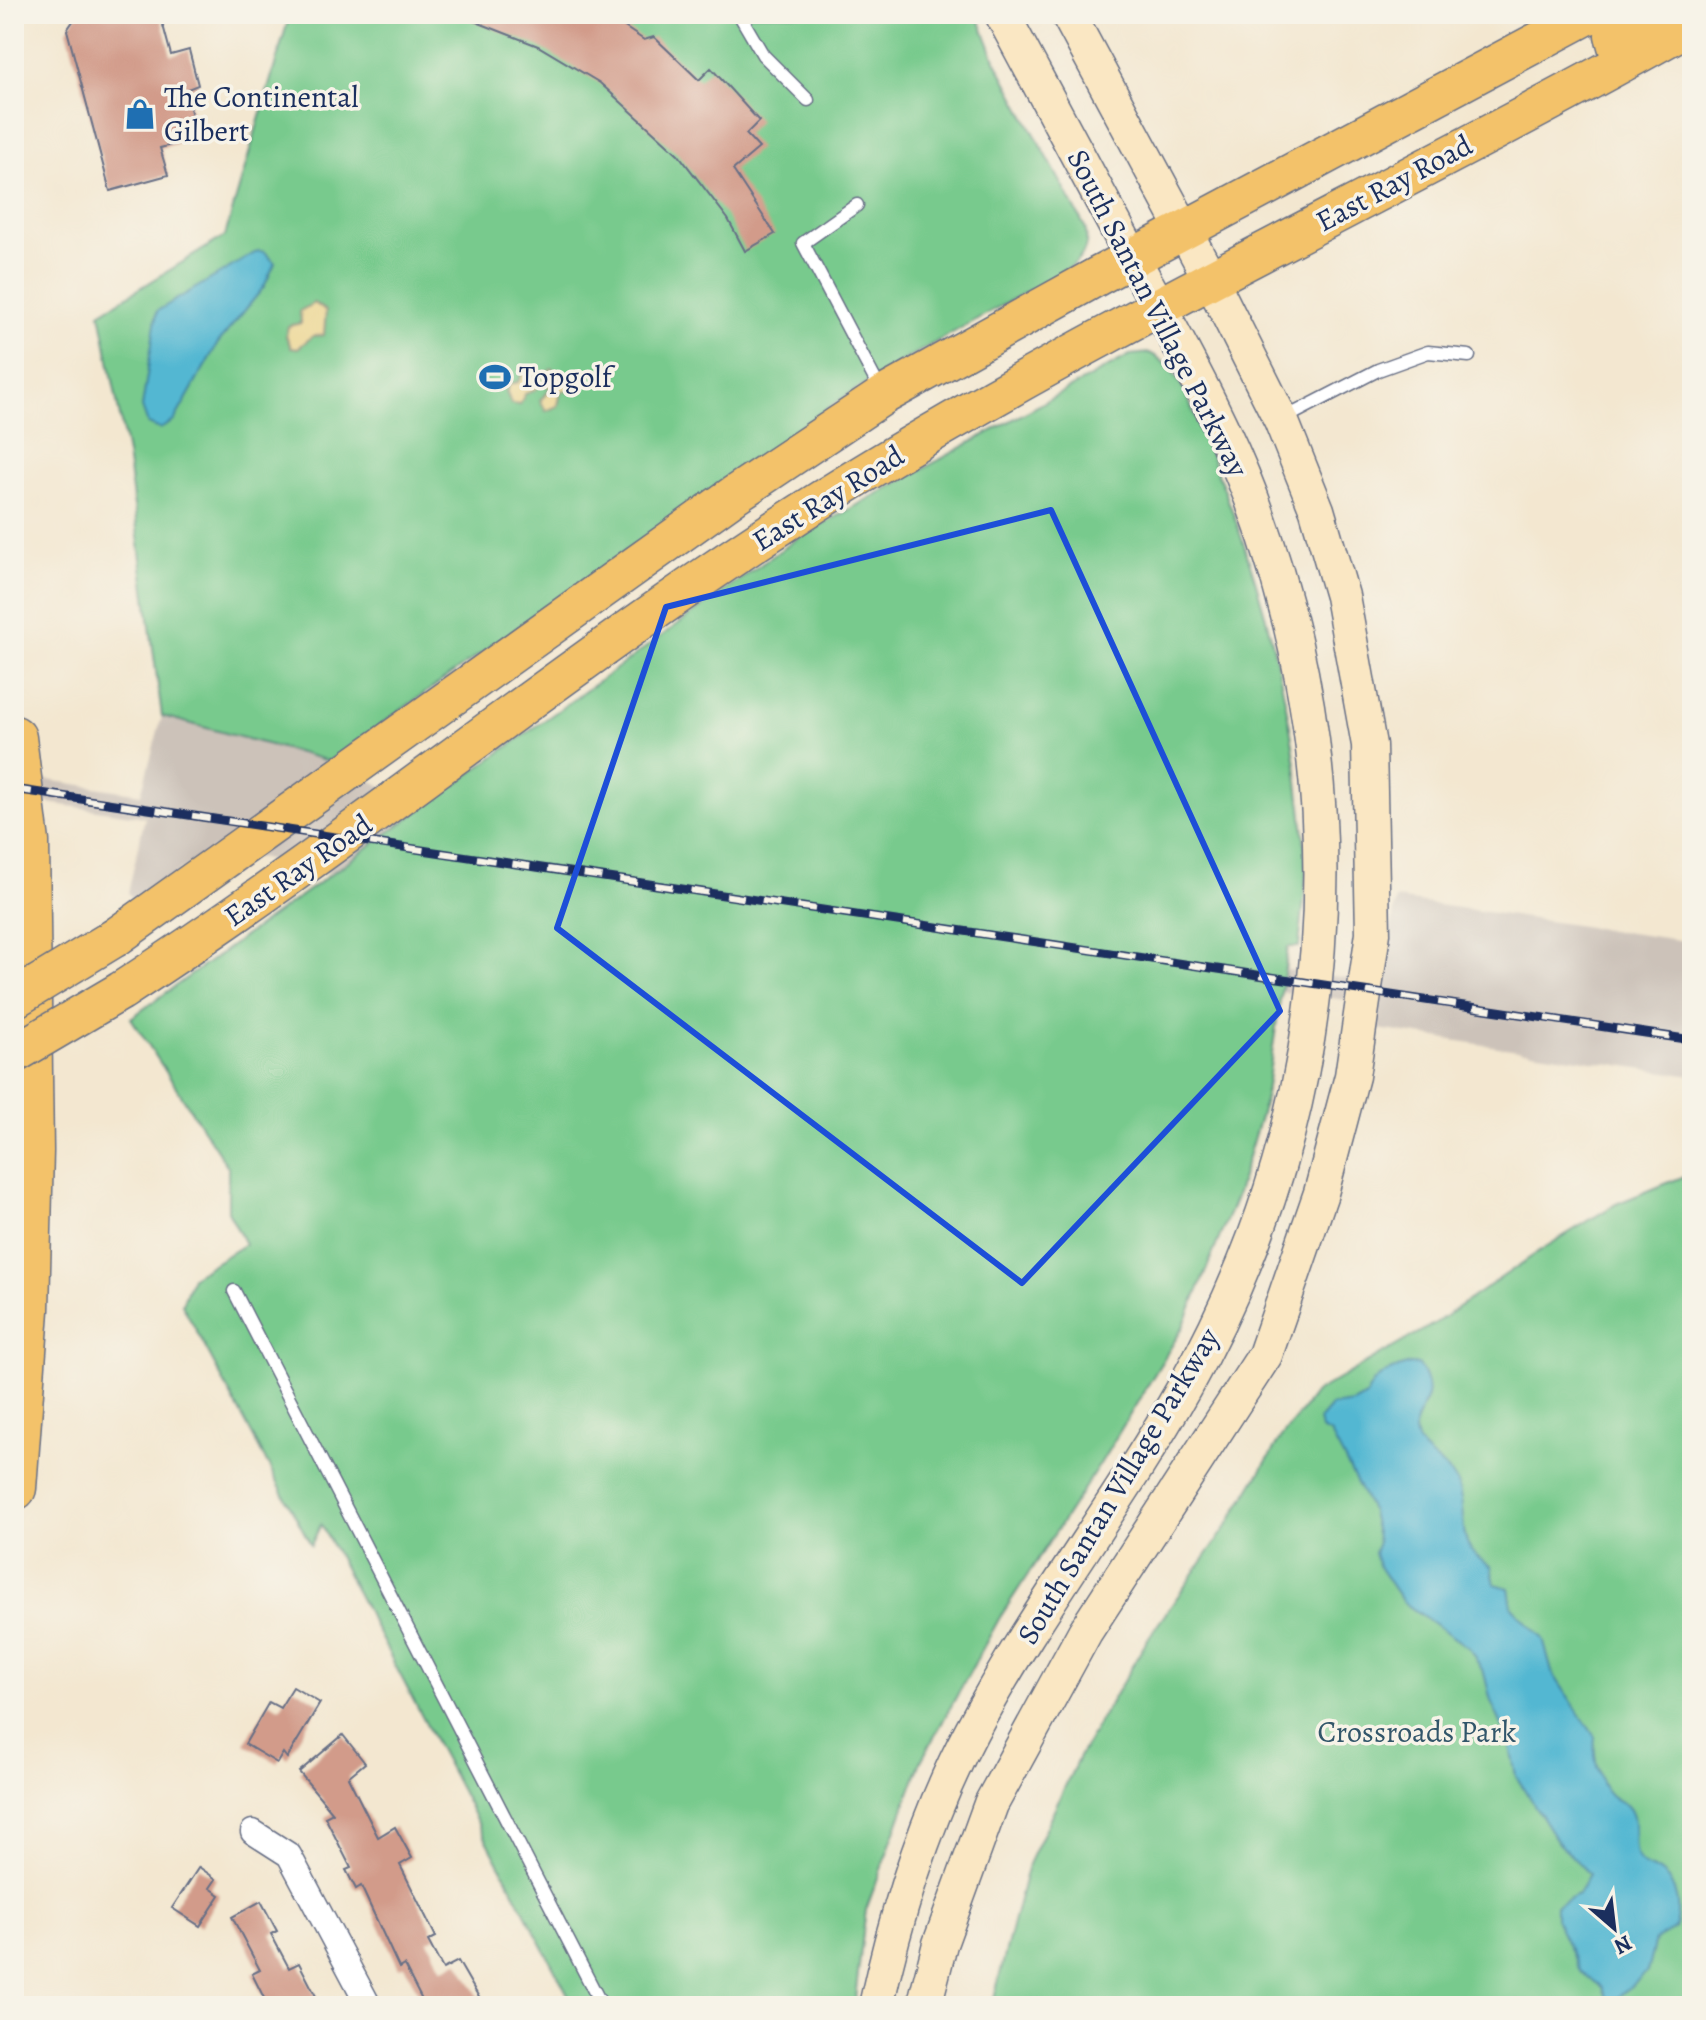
<svg xmlns="http://www.w3.org/2000/svg" width="1706" height="2020" font-family="Alegreya,serif">
<rect width="100%" height="100%" fill="#f7f3e8"/>
<filter id="ink" filterUnits="userSpaceOnUse"><feTurbulence type="fractalNoise" baseFrequency=".0125" numOctaves="2"/><feDisplacementMap in="SourceGraphic" scale="16" xChannelSelector="R" yChannelSelector="G"/><feConvolveMatrix kernelMatrix="1 2 1 2 8 2 1 2 1" color-interpolation-filters="sRGB"/></filter>
<filter id="wash" filterUnits="userSpaceOnUse"><feTurbulence type="fractalNoise" baseFrequency=".006" numOctaves="4" result="noise"/><feDisplacementMap in="SourceGraphic" scale="32" xChannelSelector="R" yChannelSelector="G"/><feGaussianBlur stdDeviation="1.8" result="paint"/><feColorMatrix in="noise" values="0 0 0 0 0 0 0 0 0 0 0 0 0 0 0 0 0 1.4 0 .05"/><feComposite in="paint" operator="in"/></filter>
<g filter="url(#wash)">
<rect width="100%" height="100%" fill="#f3e7d0"/>
<path fill="#ccc2b9" d="M162,716L329,761L419,803L1288,947L1287,970L1383,983L1396,899L1692,942V1076L1379,1029L1380,1004L330,873L213,848L135,901L128,893L145,817L14,798V775L141,794Z"/>
<path fill="#78ca8d" stroke="#4a7c76" stroke-width="2" d="M290,14H977L996,62L1085,227C1089,244 1085,255 1072,266L911,356L841,399L329,761L162,716L127,454L100,313L225,236Z
M1150,353C1183,369 1192,412 1206,444C1250,548 1280,653 1296,765C1300,801 1306,838 1306,874C1305,898 1301,923 1299,947H1288L1265,1100L1236,1197L1183,1327L1100,1464L999,1619L921,1761L866,1910L854,2006H574L321,1524L311,1545L182,1304L192,1277L245,1244L228,1211V1167L131,1018L799,537L1130,355Z
M1692,1173V2006H992L1028,1864L1080,1755L1149,1637L1228,1525L1280,1439L1315,1393L1437,1322L1544,1248L1616,1204Z"/>
<path fill="#eeda9e" stroke="#84847e" stroke-width="2" d="M314,303L326,311L324,335L313,336L298,348L291,347L286,336L288,326L301,323L300,311Z
M525,368L534,371L537,389L525,394L520,405L511,404L506,391L510,384L518,382Z
M552,368L563,377L569,374L576,380L571,390L561,391L558,406L546,411L540,400L550,390L542,376Z"/>
<path fill="#53b7d2" stroke="#377398" stroke-width="2" d="M258,251L265,252L275,263L264,287L218,343L174,421L160,429L148,424L142,407L157,311Z
M1410,1364L1419,1365C1444,1406 1406,1408 1417,1440C1423,1455 1451,1466 1458,1486C1469,1519 1452,1546 1491,1566L1495,1584L1509,1588L1512,1607L1543,1639L1552,1672L1595,1737C1593,1752 1598,1784 1610,1795C1620,1804 1627,1801 1632,1814C1638,1828 1631,1844 1637,1857C1642,1868 1654,1867 1662,1874C1679,1888 1680,1910 1674,1929L1655,1940L1647,1972L1617,1998H1606L1602,1987L1580,1971L1556,1921V1906L1578,1894L1589,1874L1557,1841L1516,1776L1509,1741L1491,1701L1484,1673L1469,1648L1403,1602L1378,1565L1374,1553L1378,1542L1370,1508L1331,1434L1321,1429L1319,1420L1331,1406L1353,1403L1366,1396C1374,1374 1389,1371 1410,1364Z"/>
<g id="blocks">
<path fill="#d29b8a" d="M78,14H160L171,55L189,50L198,85L185,90L198,138L160,148L168,175L110,191L67,30Z
M456,14H605L644,40L654,37L699,80L711,68L759,121L746,134L759,148L733,170L775,234L745,251L728,219L678,154L600,83L538,46Z
M293,1687L320,1703L287,1758L283,1753L277,1763L245,1744L269,1702L280,1708Z
M343,1735L365,1763L348,1777L378,1837L395,1827L412,1858L400,1865L436,1937L428,1941L443,1969L458,1961L484,2006H425L404,1965L399,1968L361,1886L356,1889L346,1870L351,1868L325,1817L333,1813L299,1772Z
M199,1867L216,1879L210,1888L220,1895L200,1926L172,1908Z
M261,1901L277,1931L271,1934L289,1968L299,1963L321,2006H268L252,1974L260,1970L232,1917Z"/>
</g>
</g>
<g filter="url(#ink)">
<use href="#blocks" fill-opacity="0" stroke="#676f86" stroke-width="2"/>
<g fill="none" stroke-linecap="round" stroke-linejoin="round">
<defs>
<path id="lane" d="M739,14L763,55L808,100
M857,205L803,243L881,391
M1283,419L1378,370L1428,352L1469,356
M234,1291L602,2006"/>
<path id="street" d="M253,1832L289,1855L369,2006"/>
<path id="secondary" d="M876,2006C897,1910 926,1816 972,1730C1035,1611 1118,1505 1184,1388C1340,1111 1362,794 1251,497C1224,426 1187,359 1151,292C1102,199 1051,107 1002,14
M924,2006L940,1944L991,1804L1085,1632L1265,1355L1321,1193L1352,1076L1373,933L1369,745L1342,596L1317,510L1281,420L1211,280L1068,14"/>
<path id="primary" d="M1622,63L1614,35L1618,29L1643,14
M116,937L734,495L884,395L1098,276L1590,14
M121,991C378,824 613,624 876,466C1141,306 1423,176 1692,24"/>
<path id="highway" d="M14,738L27,842L31,1151L27,1310L14,1488"/>
</defs>
<use href="#lane" stroke="#676f86" stroke-width="15"/>
<use href="#street" stroke="#676f86" stroke-width="27"/>
<use href="#secondary" stroke="#676f86" stroke-width="37"/>
<use href="#primary" stroke="#676f86" stroke-width="41"/>
<use href="#highway" stroke="#676f86" stroke-width="47"/>
<use href="#lane" stroke="#fff" stroke-width="12"/>
<use href="#street" stroke="#fff" stroke-width="24"/>
<use href="#secondary" stroke="#fae7c3" stroke-width="34"/>
<use href="#primary" stroke="#f3c26a" stroke-width="38"/>
<use href="#highway" stroke="#f3c26a" stroke-width="44"/>
<defs>
<path id="rail" d="M14,789L1692,1040"/>
</defs>
<use href="#rail" stroke="#1b2f5e" stroke-width="9"/>
<use href="#rail" stroke="#f7f3e8" stroke-width="6" stroke-dasharray="18" stroke-linecap="butt"/>
<defs>
<path id="primary-bridge" d="M14,999L116,937
M14,1054L121,991"/>
</defs>
<use href="#primary-bridge" stroke="#676f86" stroke-width="41" stroke-linecap="butt"/>
<use href="#primary-bridge" stroke="#f3c26a" stroke-width="38"/>
</g>
</g>
<path fill="none" stroke="#1d4ed8" stroke-width="6" stroke-linejoin="round" d="M1051,510L1280,1011L1022,1283L557,928L666,607Z"/>
<defs>
<symbol id="shop-bare" viewBox="-9 -9 18 18"><path d="M-5-2.5h2.3a2.7 3.5 0 0 1 5.4 0H5L5.5 6h-11ZM-1.5-2.5h3a1.5 2.3 0 0 0-3 0Z" fill="#1f6fb2" stroke="#f7f3e8" stroke-width="2.5" paint-order="stroke"/></symbol>
<symbol id="stadium-bare" viewBox="-9 -9 18 18"><path d="M0-5a6.5 5 0 1 0 0 10a6.5 5 0 1 0 0-10ZM-3.5-1.8h7v3.6h-7Z" fill="#1f6fb2" stroke="#f7f3e8" stroke-width="2.5" paint-order="stroke"/></symbol>
</defs>
<g fill-rule="evenodd">
<use href="#shop-bare" x="118" y="92" width="44" height="44"/>
<use href="#stadium-bare" x="473" y="355" width="44" height="44"/>
</g>
<g text-anchor="middle" stroke-width="7" stroke-linejoin="round" paint-order="stroke">
<g font-size="30" fill="#1b2f5e" stroke="#f7f3e8" text-anchor="start">
<text x="164" y="107">The Continental<tspan x="164" dy="34">Gilbert</tspan></text>
<text x="519" y="387">Topgolf</text>
</g>
<g font-size="30" fill="#1b2f5e" stroke="#f7f3e8">
<text transform="translate(1394 183) rotate(-28)" y="10">East Ray Road</text>
<text transform="translate(1158 313) rotate(63)" y="10">South Santan Village Parkway</text>
<text transform="translate(828 498) rotate(-32)" y="10">East Ray Road</text>
<text transform="translate(298 870) rotate(-35)" y="10">East Ray Road</text>
<text transform="translate(1118 1486) rotate(-59)" y="10">South Santan Village Parkway</text>
</g>
<g font-size="30" fill="#32566a" stroke="#f7f3e8">
<text x="1417" y="1742">Crossroads Park</text>
</g>
</g>
<rect width="1706" height="2020" fill="none" stroke="#f7f3e8" stroke-width="48"/>
<g transform="translate(1614 1928) rotate(152)" stroke="#f7f3e8" stroke-width="6" paint-order="stroke">
<path d="M0-6L14 30L0 20L-14 30Z" fill="#1b2f5e"/>
<text y="-12" font-size="22" font-weight="bold" text-anchor="middle" fill="#1b2f5e">N</text>
</g>
</svg>
